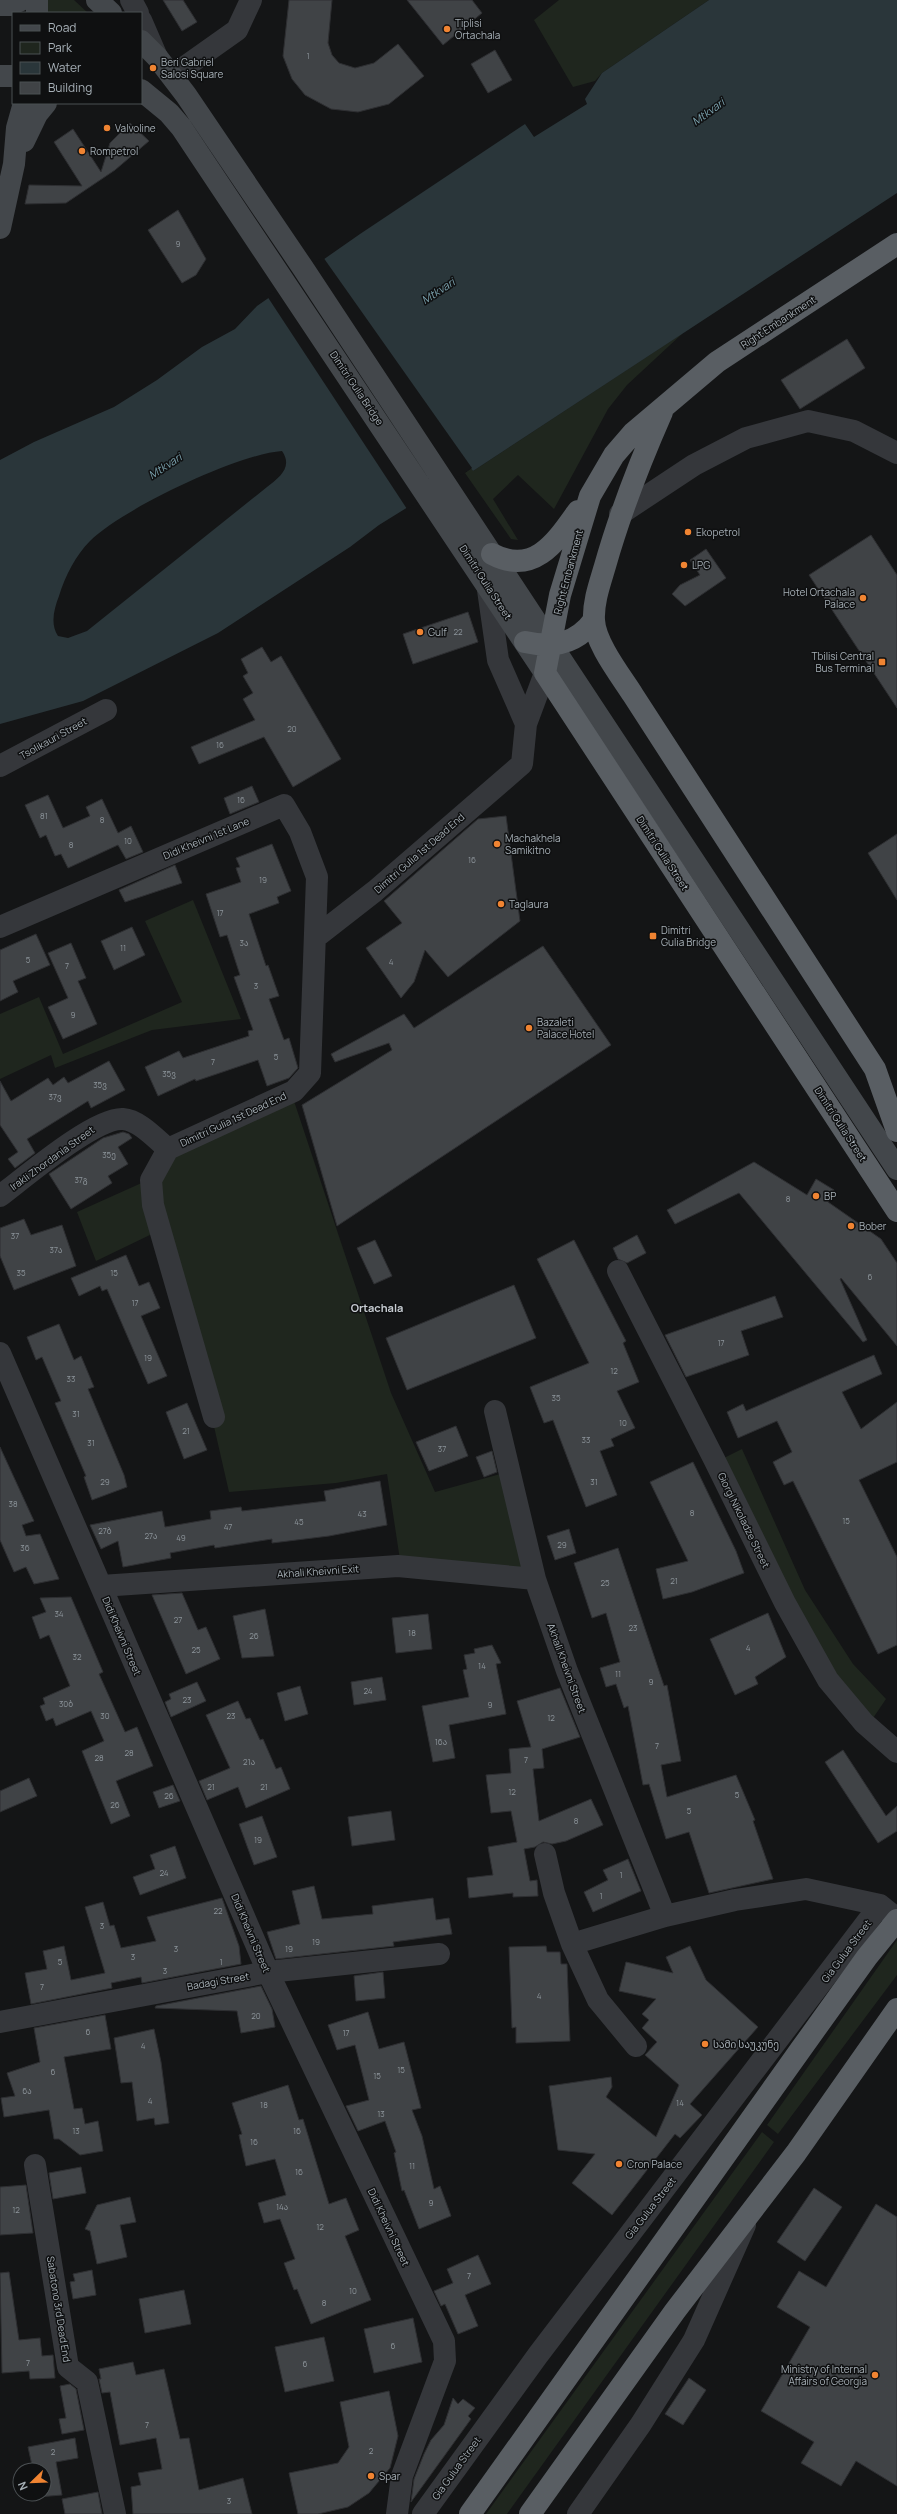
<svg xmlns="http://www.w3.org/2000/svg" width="897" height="2514" font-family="Manrope,'Noto Sans Georgian',sans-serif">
<rect width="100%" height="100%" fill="#141516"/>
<path fill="#1f261e" d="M45,0H74L88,13H50L41,8Z
M559,0H709L602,73L595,81L573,87L534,20Z
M683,333L627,385L608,409L554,509L518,475L493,499L518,540L511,539L465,473L472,468L473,471Z
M193,900L241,1019L152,1030L55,1068L51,1055L0,1079V1014L39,997L63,1054L182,1002L145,921Z
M293,1098L391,1393L435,1492L504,1473L524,1569L400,1560L387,1474L336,1483L229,1492L158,1182L174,1154Z
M146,1181L154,1233L96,1261L77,1212Z
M742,1449L805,1590L853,1664L886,1699L869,1724L832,1678L722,1459Z
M897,1940V1975L778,2134L767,2125Z
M762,2132L774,2142L507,2514H486Z"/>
<path fill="#2a363a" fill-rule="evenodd" d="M709,0H897V193L473,471L471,468L379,525L350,547L218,633L83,701L0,724V460L34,442L114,407L157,380L202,347L235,329L257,306L360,234L525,124L534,137L587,104L585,99L602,73ZM282,451C293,467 280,477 267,487L87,631L68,638L58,636C50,624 54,609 59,596C65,576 76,555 90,541C122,509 238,454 282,451Z"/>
<path fill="#141516" d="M323,257L472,468L407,509L267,296Z"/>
<path fill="#404346" stroke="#2e2f32" d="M163,0H183L197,22L182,31Z
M289,0H332L328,43L332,55L339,63L355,68L374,63L398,44L424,76L389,104L358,112L331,109L305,95L292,79L283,56Z
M407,0H472L482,13L443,45Z
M495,50L512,80L488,93L471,64Z
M130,123L149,141L115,170L66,203L25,204L29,185L82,186L54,142L73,129L101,172L110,143Z
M178,210L206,259L196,275L182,283L148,230Z
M847,339L865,368L800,409L781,380Z
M871,535L897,575V708L809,575Z
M706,549L726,578L685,606L672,594L680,585L700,575L690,560Z
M468,612L478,642L413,664L403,634Z
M262,647L271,662L281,656L341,759L293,787L264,737L199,764L191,747L255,720L243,699L253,693L243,676L248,673L241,659Z
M252,786L259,802L230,814L224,798Z
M48,795L63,828L90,816L86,807L102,799L118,833L131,826L143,852L126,859L118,845L68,868L61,854L55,856L46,835L40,838L25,805Z
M506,816L520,921L448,977L425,950L414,982L401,998L366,948L402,923L384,901L478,819Z
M897,834V900L868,853Z
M272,844L291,891L277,897L279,903L249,914L266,966L268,965L279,996L269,999L284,1040L289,1038L298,1068L289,1078L267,1086L258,1060L196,1081L195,1079L158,1096L145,1067L179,1051L183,1058L249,1036L248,1031L253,1030L234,977L240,975L227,935L220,937L206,894L241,882L236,868L240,867L236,858Z
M175,865L182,883L125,902L119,890Z
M132,927L145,955L114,970L101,941Z
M36,934L50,965L13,981L18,992L0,1001V950Z
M71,943L86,978L78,981L97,1024L63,1039L48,1007L68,998L48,953Z
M543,946L611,1045L337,1226L302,1105L392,1050L389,1043L335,1062L331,1054L404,1014L414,1028Z
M109,1061L125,1090L91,1108L88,1101L27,1139L35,1153L15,1168L8,1159L18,1152L0,1125V1081L11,1101L48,1078L53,1085L64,1077L68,1083Z
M123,1132L129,1134L132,1138L118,1147L128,1164L108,1176L112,1183L71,1209L49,1174L103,1138Z
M754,1162L807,1195L816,1179L834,1190L828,1202L881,1239L897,1263V1346L841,1278L840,1279L867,1340L863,1342L739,1193L675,1224L667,1210Z
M24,1219L31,1235L62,1225L76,1266L14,1290L0,1256V1228Z
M637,1235L646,1253L627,1263L618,1259L613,1248Z
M375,1240L392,1276L374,1284L357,1248Z
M574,1240L626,1341L623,1343L639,1382L617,1391L635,1428L611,1439L614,1446L600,1451L617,1495L586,1507L553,1420L544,1423L530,1387L589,1363L537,1259Z
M126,1255L139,1286L149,1282L160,1308L141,1316L167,1376L148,1384L107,1289L102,1291L100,1286L79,1296L71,1278Z
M514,1285L536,1338L407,1390L386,1338Z
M775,1296L783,1317L741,1331L749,1355L686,1377L665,1335Z
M59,1324L74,1360L81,1356L94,1387L88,1389L124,1475L127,1487L92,1500L84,1477L86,1476L55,1403L61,1401L42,1357L36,1360L27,1337Z
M874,1355L882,1374L842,1392L861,1429L897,1402V1462L859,1480L897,1557V1645L878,1654L793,1481L784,1485L773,1462L792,1452L777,1421L738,1438L727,1412L743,1404L746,1411Z
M187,1403L207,1450L184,1459L166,1412Z
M456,1426L468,1456L429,1471L416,1442Z
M0,1447L34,1521L22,1525L26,1536L40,1534L59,1579L34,1584L26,1567L14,1572L0,1540Z
M492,1451L497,1472L484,1477L476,1457Z
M693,1462L736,1551L744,1573L692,1592L663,1599L656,1569L688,1561L650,1482Z
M380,1481L387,1525L329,1536L272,1543V1539L215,1548L214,1545L170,1553L171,1558L123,1567L118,1541L101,1549L90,1525L162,1511L165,1527L211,1519L210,1511L241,1507L242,1511L326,1501L324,1491Z
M569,1529L576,1553L555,1560L547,1536Z
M618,1548L664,1686L667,1685L681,1761L661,1765L667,1797L736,1775L755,1820L753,1821L773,1879L709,1893L689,1832L666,1839L649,1784L643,1785L628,1706L624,1708L616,1684L606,1687L600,1668L620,1662L606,1613L592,1618L574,1563Z
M182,1593L198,1630L206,1627L220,1659L186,1674L152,1595Z
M71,1597L103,1672L99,1674L125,1732L137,1727L153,1766L116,1781L130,1816L111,1824L82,1751L104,1741L91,1711L56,1726L53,1718L46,1721L40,1706L45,1704L43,1698L70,1686L49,1635L40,1639L32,1617L46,1612L40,1598Z
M265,1609L274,1656L242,1658L233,1616Z
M768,1613L786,1657L755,1677L758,1684L735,1695L710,1639Z
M428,1614L432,1649L396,1653L392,1618Z
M492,1645L501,1663L496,1664L506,1714L449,1725L455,1758L433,1762L422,1706L469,1697L463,1670L467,1669L464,1655L475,1653L474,1649Z
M382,1677L386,1700L354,1705L351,1682Z
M197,1682L206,1701L171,1717L165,1702L171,1699L169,1694Z
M300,1686L308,1714L285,1721L277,1693Z
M560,1688L580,1737L542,1749L544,1768L533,1769L539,1821L591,1799L603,1825L566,1841L552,1844L543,1842L535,1847L524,1849L530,1881L537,1880L538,1896L513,1897V1893L469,1898L467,1878L493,1875L488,1847L517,1842L511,1811L491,1813L486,1775L511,1773L509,1749L531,1747L517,1701Z
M238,1701L246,1719L250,1718L260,1740L263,1739L276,1769L281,1767L290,1789L246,1808L238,1787L207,1800L199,1781L230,1768L206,1715Z
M843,1750L886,1816L897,1806V1831L878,1843L825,1762Z
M29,1778L37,1796L0,1812V1791Z
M173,1785L180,1801L159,1808L153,1792Z
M391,1811L395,1840L352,1846L348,1817Z
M262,1816L277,1857L254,1865L239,1824Z
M175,1846L186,1878L140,1895L133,1877L155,1869L150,1855Z
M628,1859L641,1891L593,1912L584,1892L608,1880L603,1870Z
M314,1886L322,1919L373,1914L372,1906L433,1898L436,1920L449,1918L452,1934L393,1942L394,1946L276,1959L267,1932L300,1924L292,1891Z
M222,1898L239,1946L241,1964L142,1983L141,1977L111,1983L112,1988L31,2004L25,1973L47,1969L43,1951L64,1946L71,1980L105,1973L85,1907L103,1902L110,1926L114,1925L121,1948L156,1941L147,1917Z
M546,1946L547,1952H560L561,1964H567L570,2041L516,2043V2027L512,2028L509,1947Z
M690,1946L706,1980L758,2027L690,2104L702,2115L680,2138L675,2134L612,2215L572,2183L595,2154L558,2150L549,2086L611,2077L612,2087L606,2097L656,2137L679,2085L645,2055L657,2042L642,2028L649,2020L642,2014L656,1999L619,1991L626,1962L673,1973L666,1957Z
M383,1972L385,1998L356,2001L354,1976Z
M261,1986L272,2009L275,2027L241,2033L237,2011L155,2008L156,2006Z
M368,2012L379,2049L404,2042L421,2108L412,2110L422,2136L434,2189L440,2186L451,2216L419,2229L404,2190L402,2191L394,2153L396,2152L385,2121L358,2131L346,2106L369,2100L355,2045L337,2050L328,2025Z
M105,2015L111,2049L64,2057L74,2109L82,2108L85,2124L98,2121L103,2151L80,2155L59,2139H54L49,2110L4,2117L1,2098L15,2096L7,2073L40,2062L34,2028Z
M154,2029L161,2062L169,2123L155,2125L154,2118L137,2121L132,2082L121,2083L114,2038Z
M288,2085L299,2120L303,2119L329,2204L346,2198L359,2230L345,2236L371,2300L311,2324L297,2289L294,2290L284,2263L295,2259L280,2219L264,2223L258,2203L286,2195L275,2159L246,2166L239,2135L242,2134L232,2103Z
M81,2167L86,2193L53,2199L49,2173Z
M26,2185L33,2233L0,2235V2187Z
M814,2188L842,2207L805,2261L777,2242Z
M130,2197L136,2222L120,2225L127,2257L97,2264L90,2231L85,2229L97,2205Z
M876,2204L897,2217V2486L856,2461L841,2486L801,2463L814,2442L761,2411L810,2327L777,2307L799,2271L826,2287Z
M478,2255L491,2284L465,2295L478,2326L458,2334L445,2304L441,2306L434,2291L453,2283L447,2269Z
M92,2270L96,2295L73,2299L70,2282L75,2281L73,2274Z
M9,2272L19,2340L40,2338L42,2356L53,2355L55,2378L30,2379L29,2371L2,2373L0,2273Z
M184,2290L191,2324L145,2333L139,2299Z
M413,2318L422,2362L374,2373L364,2329Z
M324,2337L334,2381L285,2392L275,2347Z
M133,2362L136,2375L164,2369L180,2439L189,2438L199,2490L243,2478L252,2514H133L131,2487L141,2485L138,2473L162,2469L156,2438L120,2445L110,2392L102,2393L99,2379H101L99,2369Z
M689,2378L706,2390L683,2425L665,2414Z
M70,2384L76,2389L84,2430L62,2434L59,2419L66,2418L60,2386Z
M389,2391L398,2436L390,2468L369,2493L348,2507L318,2514H298L289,2473L338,2463L349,2447L340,2402Z
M453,2398L458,2404L463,2399L475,2408L468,2416L471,2419L411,2502L414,2479L424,2454L431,2440L444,2425Z
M75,2438L78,2458L56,2462L62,2495L38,2497V2494H44V2470H33L28,2447Z
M98,2492L102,2514H65L62,2499Z"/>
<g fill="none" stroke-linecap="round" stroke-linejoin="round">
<path stroke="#35373b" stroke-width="22" d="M131,0L138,13
M141,20L157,57
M172,76L237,30L251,0
M620,514L694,465L746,438L808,421L854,431L897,453
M487,583L498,660L526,724
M0,766L106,710
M0,927L284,805L300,832L317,877L310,1073L294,1091L168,1149L151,1180L153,1205L214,1417
M316,937L375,891L522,764L526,724L545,673
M0,1196C24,1178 95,1117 123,1119C139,1120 156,1139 168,1149
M618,1271L714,1459L785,1603L828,1680L864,1723L897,1752
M0,1353L268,1972L444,2341L445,2361L402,2476L397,2514
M495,1411L535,1579L567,1671L665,1916
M101,1586L398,1566L535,1579
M545,1854L554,1893L572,1944L598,2000L636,2046
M572,1944L665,1916L735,1900L806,1889L880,1905L890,1913
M0,2022L268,1972L439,1954
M35,2165L68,2367L87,2382L115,2514
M423,2514L538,2355L880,1905
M578,2514L641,2424L694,2340L745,2225"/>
<path stroke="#43474b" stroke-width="22" d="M97,0L111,13
M0,5H9L21,0
M37,13V0
M141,41L157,57L186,95L303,268L897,1169
M0,76H13
M141,90L169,113L181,127L545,673
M24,141L37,114L46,103
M0,228L14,164L17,128L24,103"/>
<path stroke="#595e63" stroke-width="22" d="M897,244L717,362L633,433L614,455L590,496L560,595L545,673L897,1211
M662,412C640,462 620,513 605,566C600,583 593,602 594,620C595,643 621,676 633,695L875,1069L897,1131
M492,554C534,576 556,542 578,511
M525,642C552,648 576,645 594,620
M470,2514L801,2049L867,1957L897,1920
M530,2514L675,2311L796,2153L897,2009"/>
</g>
<g fill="#f08432" stroke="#0f1011" stroke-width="1.5">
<circle cx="447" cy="29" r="4"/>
<circle cx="153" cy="68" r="4"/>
<circle cx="107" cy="128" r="4"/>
<circle cx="82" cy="151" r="4"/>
<circle cx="688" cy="532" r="4"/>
<circle cx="684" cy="565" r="4"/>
<circle cx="863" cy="598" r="4"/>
<circle cx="420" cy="632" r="4"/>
<rect x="878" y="658" width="8" height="8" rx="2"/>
<circle cx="497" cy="844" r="4"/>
<circle cx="501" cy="904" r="4"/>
<rect x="649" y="932" width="8" height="8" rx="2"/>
<circle cx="529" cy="1028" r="4"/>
<circle cx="816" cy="1196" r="4"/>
<circle cx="851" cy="1226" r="4"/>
<circle cx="705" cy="2044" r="4"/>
<circle cx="619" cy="2164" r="4"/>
<circle cx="875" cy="2375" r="4"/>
<circle cx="371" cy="2476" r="4"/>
</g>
<g text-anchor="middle" stroke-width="3" stroke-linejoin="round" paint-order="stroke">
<g font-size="8" fill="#8c949a">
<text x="308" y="59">1</text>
<text x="178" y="247">9</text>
<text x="458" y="635">22</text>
<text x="292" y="732">20</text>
<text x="220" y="748">16</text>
<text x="241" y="803">16</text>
<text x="44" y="819">81</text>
<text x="102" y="823">8</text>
<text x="128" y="844">10</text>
<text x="71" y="848">8</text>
<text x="472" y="863">16</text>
<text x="263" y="883">19</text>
<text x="220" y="916">17</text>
<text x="244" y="946">3ა</text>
<text x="123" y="951">11</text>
<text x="28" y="963">5</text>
<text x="391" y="965">4</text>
<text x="67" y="969">7</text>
<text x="256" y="989">3</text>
<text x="73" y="1018">9</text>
<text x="276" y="1060">5</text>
<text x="213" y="1065">7</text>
<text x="169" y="1077">35ვ</text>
<text x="100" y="1088">35ვ</text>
<text x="55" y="1100">37ვ</text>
<text x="109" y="1158">35ე</text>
<text x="81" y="1183">37გ</text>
<text x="788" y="1202">8</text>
<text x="15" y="1239">37</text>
<text x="56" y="1253">37ა</text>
<text x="21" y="1276">35</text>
<text x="114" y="1276">15</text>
<text x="870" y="1280">6</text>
<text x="135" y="1306">17</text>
<text x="721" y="1346">17</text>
<text x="148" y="1361">19</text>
<text x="614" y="1374">12</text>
<text x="71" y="1382">33</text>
<text x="556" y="1401">35</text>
<text x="76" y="1417">31</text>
<text x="623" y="1426">10</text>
<text x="186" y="1434">21</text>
<text x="586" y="1443">33</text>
<text x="91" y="1446">31</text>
<text x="442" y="1452">37</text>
<text x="105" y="1485">29</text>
<text x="594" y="1485">31</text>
<text x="13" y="1507">38</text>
<text x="692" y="1516">8</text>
<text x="362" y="1517">43</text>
<text x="846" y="1524">15</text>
<text x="299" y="1525">45</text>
<text x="228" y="1530">47</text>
<text x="105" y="1534">27ბ</text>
<text x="151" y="1539">27ა</text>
<text x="181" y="1541">49</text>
<text x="562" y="1548">29</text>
<text x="25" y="1551">36</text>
<text x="674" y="1584">21</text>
<text x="605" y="1586">25</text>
<text x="59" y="1617">34</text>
<text x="178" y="1623">27</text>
<text x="633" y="1631">23</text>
<text x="412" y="1636">18</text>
<text x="254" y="1639">26</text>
<text x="748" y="1651">4</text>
<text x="196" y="1653">25</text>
<text x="77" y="1660">32</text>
<text x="482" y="1669">14</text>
<text x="618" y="1677">11</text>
<text x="651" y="1685">9</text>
<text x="368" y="1694">24</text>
<text x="187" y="1703">23</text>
<text x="66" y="1707">30ბ</text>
<text x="490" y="1708">9</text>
<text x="105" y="1719">30</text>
<text x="231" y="1719">23</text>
<text x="551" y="1721">12</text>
<text x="441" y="1745">16ა</text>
<text x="657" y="1749">7</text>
<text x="129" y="1756">28</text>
<text x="99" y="1761">28</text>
<text x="526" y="1763">7</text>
<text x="249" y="1765">21ა</text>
<text x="211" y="1790">21</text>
<text x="264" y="1790">21</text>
<text x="512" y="1795">12</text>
<text x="737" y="1798">5</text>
<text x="169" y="1799">26</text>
<text x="115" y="1808">26</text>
<text x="689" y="1814">5</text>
<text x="576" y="1824">8</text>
<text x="258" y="1843">19</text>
<text x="164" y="1876">24</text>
<text x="621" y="1878">1</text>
<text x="601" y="1899">1</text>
<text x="218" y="1914">22</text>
<text x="102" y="1929">3</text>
<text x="316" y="1945">19</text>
<text x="176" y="1952">3</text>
<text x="289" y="1952">19</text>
<text x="133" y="1960">3</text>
<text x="60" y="1965">5</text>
<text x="221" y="1965">1</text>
<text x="165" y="1974">3</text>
<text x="42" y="1990">7</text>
<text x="539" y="1999">4</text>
<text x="256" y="2019">20</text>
<text x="88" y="2035">6</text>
<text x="346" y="2036">17</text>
<text x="143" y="2049">4</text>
<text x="401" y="2073">15</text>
<text x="53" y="2075">6</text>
<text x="377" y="2079">15</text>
<text x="27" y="2094">6ა</text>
<text x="150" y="2104">4</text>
<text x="680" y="2106">14</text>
<text x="264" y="2108">18</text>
<text x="381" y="2117">13</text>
<text x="76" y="2134">13</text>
<text x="297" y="2134">16</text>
<text x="254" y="2145">16</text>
<text x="412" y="2169">11</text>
<text x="299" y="2175">16</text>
<text x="431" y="2206">9</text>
<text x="282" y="2210">14ა</text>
<text x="16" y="2213">12</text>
<text x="320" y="2230">12</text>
<text x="469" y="2279">7</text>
<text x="353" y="2294">10</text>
<text x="324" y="2306">8</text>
<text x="393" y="2349">6</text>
<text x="28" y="2366">7</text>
<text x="305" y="2367">6</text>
<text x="147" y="2428">7</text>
<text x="371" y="2454">2</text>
<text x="53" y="2455">2</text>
<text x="229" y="2504">3</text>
</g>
<g font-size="10" fill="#a6afb6" stroke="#0f1011" text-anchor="start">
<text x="455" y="27">Tiplisi<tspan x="455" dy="12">Ortachala</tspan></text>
<text x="161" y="66">Beri Gabriel<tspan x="161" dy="12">Salosi Square</tspan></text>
<text x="115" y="132">Valvoline</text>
<text x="90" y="155">Rompetrol</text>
<text x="696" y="536">Ekopetrol</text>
<text x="692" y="569">LPG</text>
<text x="855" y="596" text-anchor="end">Hotel Ortachala<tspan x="855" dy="12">Palace</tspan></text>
<text x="428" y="636">Gulf</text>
<text x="874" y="660" text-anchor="end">Tbilisi Central<tspan x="874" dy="12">Bus Terminal</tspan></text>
<text x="505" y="842">Machakhela<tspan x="505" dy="12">Samikitno</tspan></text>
<text x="509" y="908">Taglaura</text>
<text x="661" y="934">Dimitri<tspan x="661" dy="12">Gulia Bridge</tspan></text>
<text x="537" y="1026">Bazaleti<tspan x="537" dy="12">Palace Hotel</tspan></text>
<text x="824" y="1200">BP</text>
<text x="859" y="1230">Bober</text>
<text x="713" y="2048">სამი საუკუნე</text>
<text x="627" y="2168">Cron Palace</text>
<text x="867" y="2373" text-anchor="end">Ministry of Internal<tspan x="867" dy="12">Affairs of Georgia</tspan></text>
<text x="379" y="2480">Spar</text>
</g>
<g font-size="10" fill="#a6afb6" stroke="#0f1011">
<text transform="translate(778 322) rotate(-33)" y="4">Right Embankment</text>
<text transform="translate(357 388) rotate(56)" y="4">Dimitri Gulia Bridge</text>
<text transform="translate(568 572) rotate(-75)" y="4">Right Embankment</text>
<text transform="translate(486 582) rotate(57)" y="4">Dimitri Gulia Street</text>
<text transform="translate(53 738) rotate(-29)" y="4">Tsolikauri Street</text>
<text transform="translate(206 838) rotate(-23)" y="4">Didi Kheivni 1st Lane</text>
<text transform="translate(419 853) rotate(-41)" y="4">Dimitri Gulia 1st Dead End</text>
<text transform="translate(663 853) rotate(57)" y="4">Dimitri Gulia Street</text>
<text transform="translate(233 1119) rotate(-25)" y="4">Dimitri Gulia 1st Dead End</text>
<text transform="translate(841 1124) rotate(57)" y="4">Dimitri Gulia Street</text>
<text transform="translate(52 1158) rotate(-36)" y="4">Irakli Zhordania Street</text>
<text transform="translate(744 1520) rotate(64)" y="4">Giorgi Nikoladze Street</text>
<text transform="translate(318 1571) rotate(-4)" y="4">Akhali Kheivni Exit</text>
<text transform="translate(122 1636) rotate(67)" y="4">Didi Kheivni Street</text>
<text transform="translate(567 1668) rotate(70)" y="4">Akhali Kheivni Street</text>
<text transform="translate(251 1933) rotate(67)" y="4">Didi Kheivni Street</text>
<text transform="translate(846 1951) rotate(-53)" y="4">Gia Gulua Street</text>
<text transform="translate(218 1981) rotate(-10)" y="4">Badagi Street</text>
<text transform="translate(650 2208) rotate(-52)" y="4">Gia Gulua Street</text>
<text transform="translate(389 2227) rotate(65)" y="4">Didi Kheivni Street</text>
<text transform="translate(59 2309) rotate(81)" y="4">Sabatono 3rd Dead End</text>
<text transform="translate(456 2468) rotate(-54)" y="4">Gia Gulua Street</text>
</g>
<g font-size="11" font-style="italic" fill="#7da5b1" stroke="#0f1011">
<text transform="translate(708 112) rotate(-36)" y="4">Mtkvari</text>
<text transform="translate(438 291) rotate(-33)" y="4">Mtkvari</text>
<text transform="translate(165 466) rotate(-33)" y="4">Mtkvari</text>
</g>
<g font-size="11" font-weight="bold" fill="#c7ccd2" stroke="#0f1011">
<text x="377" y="1312">Ortachala</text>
</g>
</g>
<rect x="12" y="12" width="130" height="92" fill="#0f1011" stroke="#4b5053"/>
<rect x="20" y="25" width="20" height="6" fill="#43474b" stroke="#4b5053"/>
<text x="48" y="32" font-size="12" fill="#a6afb6">Road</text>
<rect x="20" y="42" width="20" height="12" fill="#1f261e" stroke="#4b5053"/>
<text x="48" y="52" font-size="12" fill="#a6afb6">Park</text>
<rect x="20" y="62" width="20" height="12" fill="#2a363a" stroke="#4b5053"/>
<text x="48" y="72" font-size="12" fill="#a6afb6">Water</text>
<rect x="20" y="82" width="20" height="12" fill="#404346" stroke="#4b5053"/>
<text x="48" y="92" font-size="12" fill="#a6afb6">Building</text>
<g transform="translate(32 2482) rotate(247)"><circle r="19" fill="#0f1011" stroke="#4b5053"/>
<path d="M0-3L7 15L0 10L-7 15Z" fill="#f08432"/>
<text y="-6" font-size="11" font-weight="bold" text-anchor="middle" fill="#a6afb6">N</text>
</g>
</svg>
